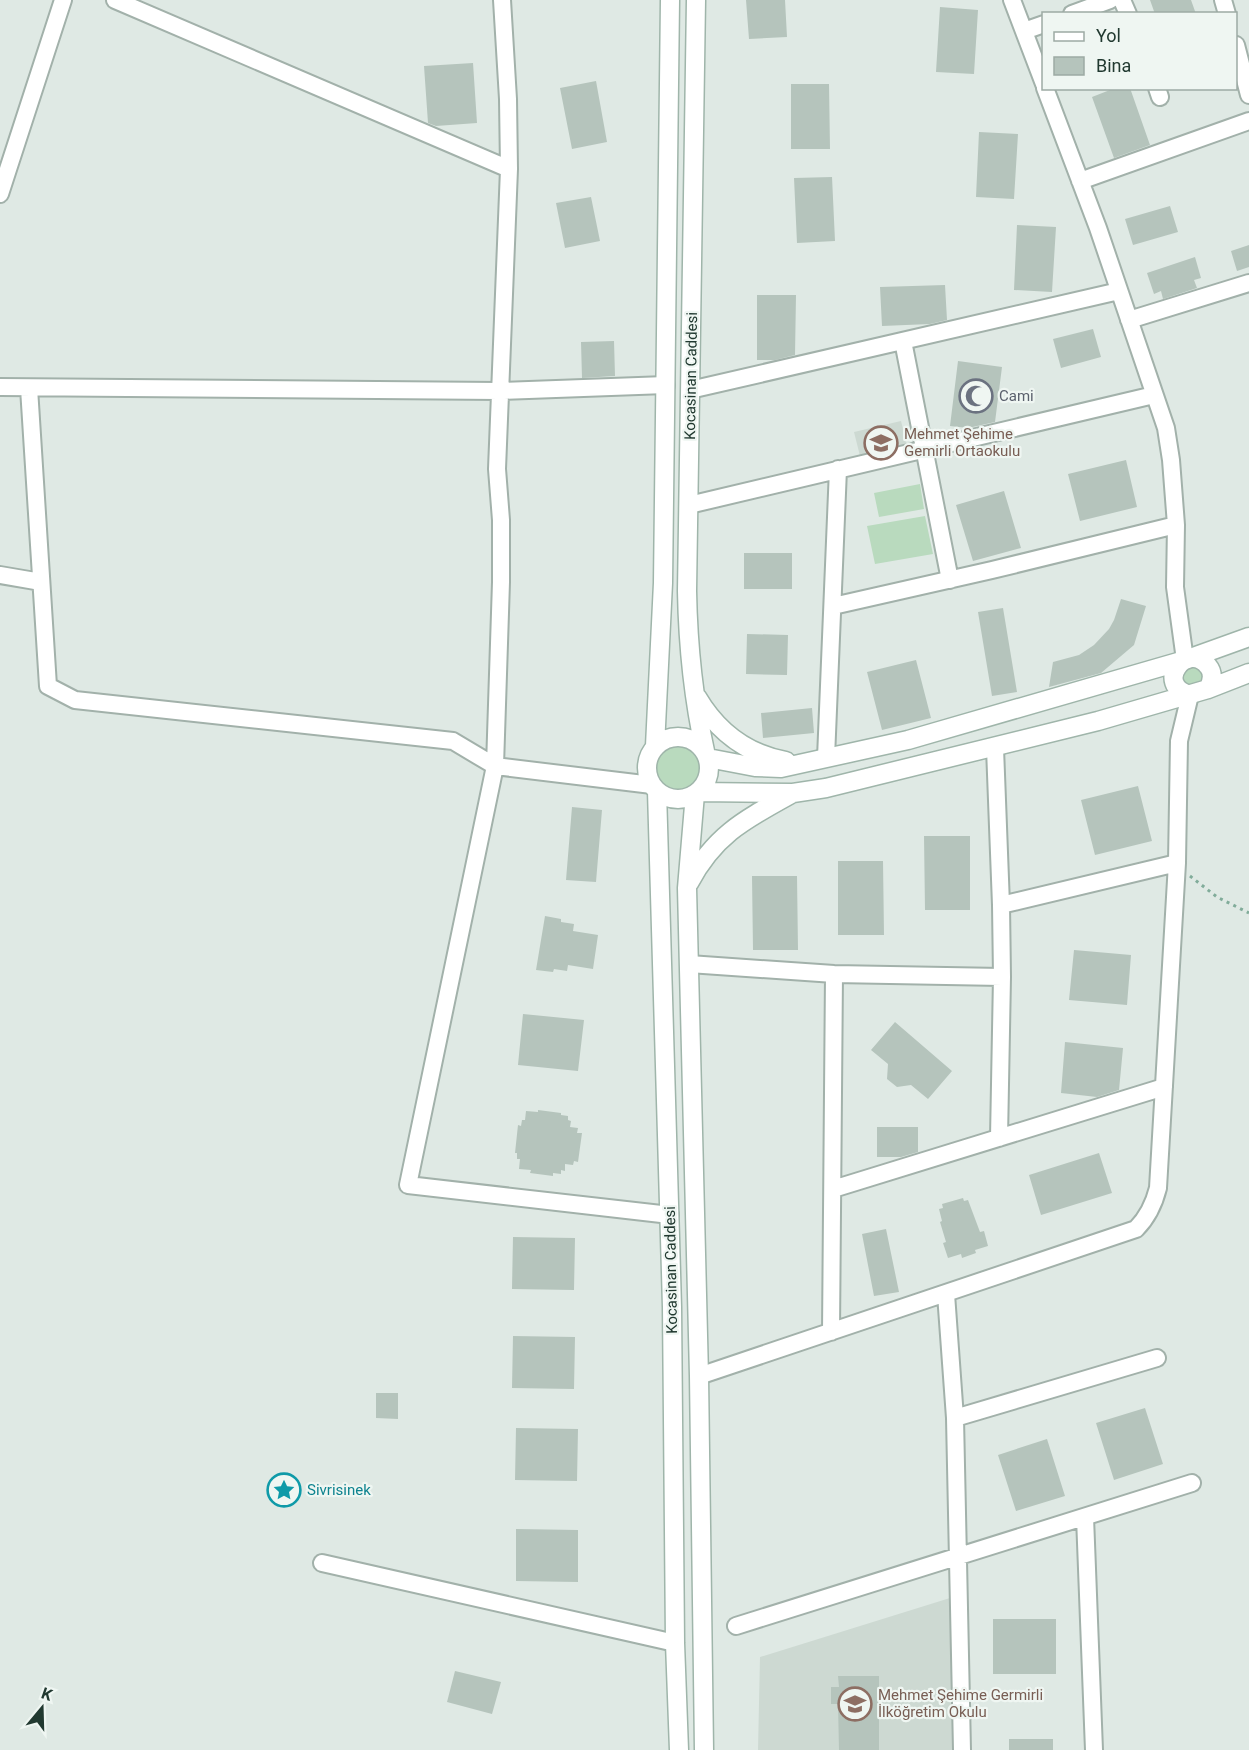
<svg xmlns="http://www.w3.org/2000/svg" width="1249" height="1750" font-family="Roboto,sans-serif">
<rect width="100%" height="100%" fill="#dfe9e4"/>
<path fill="#cdd9d2" d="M901,421L909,453L862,464L854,432Z
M950,1598L953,1750H758L760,1657Z"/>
<path fill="#b9dabe" d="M920,484L924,509L879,517L874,493Z
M925,516L933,554L875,564L867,526Z
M1182,667H1199L1203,674L1201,682L1186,688L1178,674Z
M655 768a23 23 0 1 1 46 0a23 23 0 1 1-46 0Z"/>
<path fill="#b5c4bc" d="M746,0H785L787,37L749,39Z
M1150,0H1191L1196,14H1155Z
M940,7L978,10L974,74L936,72Z
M473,63L477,123L436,126L428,123L424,66Z
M596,81L607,142L572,149L560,88Z
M791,84H829L830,149H791Z
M1115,88H1130L1150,145L1114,158L1092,97Z
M979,132L1018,134L1014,199L976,197Z
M832,177L835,241L797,243L794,178Z
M591,197L600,241L565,248L556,203Z
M1170,206L1178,232L1133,245L1125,219Z
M1017,225L1056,227L1052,292L1014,290Z
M1249,245V267L1237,271L1231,251Z
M1195,257L1201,278L1194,280L1197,288L1163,299L1161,291L1154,294L1147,273Z
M945,285L947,320L930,324L882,326L880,287Z
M757,295H796L795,355L775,360H757Z
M1093,329L1101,357L1061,368L1053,339Z
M614,341L615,376L582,378L581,342Z
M958,361L1002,367L995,422L968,428L950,426Z
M1126,460L1137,507L1080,521L1068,474Z
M1004,491L1021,548L973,561L956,505Z
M744,553H792V589H744Z
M1121,599L1146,606L1134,645L1101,673L1049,687L1053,662L1079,655L1094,645L1109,629L1114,620Z
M1003,608L1017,692L992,696L978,612Z
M747,634L788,635L787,675L746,674Z
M916,660L931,718L882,730L867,672Z
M812,708L814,733L763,738L761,713Z
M1138,786L1152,841L1095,855L1081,800Z
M572,807L602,810L596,882L566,880Z
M924,836H970V910H925Z
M838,861H883L884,935H838Z
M752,876H797L798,950H753Z
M545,916L561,919V922L574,924L573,931L598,935L593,969L568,965L567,971L554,969L553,972L536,970Z
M1074,950L1131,955L1127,1005L1069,1000Z
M523,1014L584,1020L578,1071L518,1065Z
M895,1022L952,1071L928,1099L911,1085L897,1087L887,1079L888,1064L871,1050Z
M1065,1042L1123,1048L1119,1090L1097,1097L1061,1093Z
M538,1110L561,1113V1115L568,1116V1120L571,1121L570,1127L578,1128L577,1133H582L578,1162L574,1161L573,1165L565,1164V1171L561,1170V1174L553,1173V1176L530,1173L531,1170L519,1169L520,1159H517V1153H515L518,1125L521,1126L522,1120H525L526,1111L538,1112Z
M877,1127H918V1152L901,1157H877Z
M1099,1153L1112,1193L1041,1215L1029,1175Z
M963,1198L964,1201L968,1200L980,1232L984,1231L988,1246L975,1250L976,1253L962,1258L961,1254L948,1258L943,1243L946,1242L940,1222L942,1221L939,1209L943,1208L942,1204Z
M886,1229L899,1292L874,1296L862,1234Z
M513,1237L575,1238L574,1290L512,1289Z
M513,1336L575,1337L574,1389L512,1388Z
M376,1393H398V1419L376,1418Z
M1145,1408L1163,1464L1114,1480L1096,1423Z
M516,1428L578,1429L577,1481L515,1480Z
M1047,1439L1065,1496L1016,1511L998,1455Z
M516,1529L578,1530V1582L516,1581Z
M993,1619H1056V1674H993Z
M455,1671L501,1682L492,1714L447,1702Z
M838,1676H879V1750H839L838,1704H831V1687H839Z
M1009,1739H1053V1750H1009Z"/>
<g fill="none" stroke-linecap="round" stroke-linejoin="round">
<defs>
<path id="street" d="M115,0L509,169
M502,0L508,99L509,169L497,469L501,520V582L495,766L408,1185L670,1215
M1012,0L1044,84
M1122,0L1128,14
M1223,0L1227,14
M1072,14L1110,0
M1024,31L1044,24
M1236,45L1249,95
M1045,88L1098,228L1166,428L1171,460L1176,525L1175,587L1185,660
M1157,88L1160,97
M1080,181L1249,121
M0,194L63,0
M1129,320L1249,283
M903,341L950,580
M0,387L499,391L666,385
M29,388L48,686L75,700L453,741L495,766L652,785
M690,390L1119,291
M689,505L1154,395
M0,575L41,582
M833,606L992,570L1176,525
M826,758L838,469
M1001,905L1177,863
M689,964L834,974L1002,977L1001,905L995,748
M999,1138L1002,977
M833,1189L1164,1087
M946,1294L955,1418L962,1750
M831,1332L834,974
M699,1376L1136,1229C1148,1217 1154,1204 1158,1188L1177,863L1179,741L1190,695
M955,1418L1157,1358
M1085,1517L1094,1750
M322,1563L675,1643
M736,1626L1192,1483"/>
<path id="secondary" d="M696,0L687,591C688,645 693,697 705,751
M1190,695C1153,685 1187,640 1208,666C1214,673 1212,682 1208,689
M697,697C717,731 747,754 786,761
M647 768a31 31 0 1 1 62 0a31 31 0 1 1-62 0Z
M655,746L663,583L670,0
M708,758L755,767L781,768L908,740L1185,660L1249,637
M657,791L672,1307L675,1643L679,1750
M698,792L793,793L826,788L1098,721L1208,689L1249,673
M695,794L687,888L699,1376L704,1750
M689,883C715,834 746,819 793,793"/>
</defs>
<use href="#street" stroke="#a2b1aa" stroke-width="20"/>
<use href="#secondary" stroke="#9fb5aa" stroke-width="21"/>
<path stroke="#81ac9a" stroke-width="3" stroke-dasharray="3 4.5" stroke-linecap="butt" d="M1190,876L1217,897L1249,913"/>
<use href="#street" stroke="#fff" stroke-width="16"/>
<use href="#secondary" stroke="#fff" stroke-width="18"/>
</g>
<defs>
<symbol id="mosque-ring" viewBox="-11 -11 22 22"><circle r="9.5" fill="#eff6f2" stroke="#6b7280" stroke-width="1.5"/><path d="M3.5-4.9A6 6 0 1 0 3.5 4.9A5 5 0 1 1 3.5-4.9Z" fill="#6b7280"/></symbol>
<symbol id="school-ring" viewBox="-11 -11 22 22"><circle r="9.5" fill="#eff6f2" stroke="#8d6e63" stroke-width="1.5"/><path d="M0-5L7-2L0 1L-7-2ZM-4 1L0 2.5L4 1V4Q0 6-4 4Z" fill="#8d6e63"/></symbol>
<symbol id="sight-ring" viewBox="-11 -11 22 22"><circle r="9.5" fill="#eff6f2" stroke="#0f9aa8" stroke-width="1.5"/><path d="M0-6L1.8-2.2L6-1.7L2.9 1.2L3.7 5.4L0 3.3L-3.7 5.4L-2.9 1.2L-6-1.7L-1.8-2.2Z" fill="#0f9aa8"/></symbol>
</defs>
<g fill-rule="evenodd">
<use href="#mosque-ring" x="957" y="377" width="38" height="38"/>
<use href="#school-ring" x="862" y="424" width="38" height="38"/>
<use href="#sight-ring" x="265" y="1471" width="38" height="38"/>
<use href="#school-ring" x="836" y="1685" width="38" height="38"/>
</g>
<g text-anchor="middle" stroke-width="4.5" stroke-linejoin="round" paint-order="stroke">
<g font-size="15" fill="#213930" stroke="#eff6f2">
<text transform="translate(691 376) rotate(-89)" y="5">Kocasinan Caddesi</text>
<text transform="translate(671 1270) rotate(-91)" y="5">Kocasinan Caddesi</text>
</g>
<g font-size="15" fill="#5b616d" stroke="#eff6f2" text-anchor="start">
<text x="999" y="401">Cami</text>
</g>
<g font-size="15" fill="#785e54" stroke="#eff6f2" text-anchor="start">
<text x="904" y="439">Mehmet Şehime<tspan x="904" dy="17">Gemirli Ortaokulu</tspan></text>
<text x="878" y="1700">Mehmet Şehime Germirli<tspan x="878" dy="17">İlköğretim Okulu</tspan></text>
</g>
<g font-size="15" fill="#0d838f" stroke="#eff6f2" text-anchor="start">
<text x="307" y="1495">Sivrisinek</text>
</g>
</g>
<rect x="1042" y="12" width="195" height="78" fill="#eff6f2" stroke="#9daaa4" stroke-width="1.5"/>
<rect x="1054" y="32" width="30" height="9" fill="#ffffff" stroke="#9daaa4" stroke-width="1.5"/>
<text x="1096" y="42" font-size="18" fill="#213930">Yol</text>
<rect x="1054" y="57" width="30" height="18" fill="#b5c4bc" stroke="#9daaa4" stroke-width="1.5"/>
<text x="1096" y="72" font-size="18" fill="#213930">Bina</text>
<g transform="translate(42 1708) rotate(19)" stroke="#eff6f2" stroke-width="4.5" paint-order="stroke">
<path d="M0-4.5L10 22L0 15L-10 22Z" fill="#213930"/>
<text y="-9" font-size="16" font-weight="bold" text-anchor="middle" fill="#213930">K</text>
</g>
</svg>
